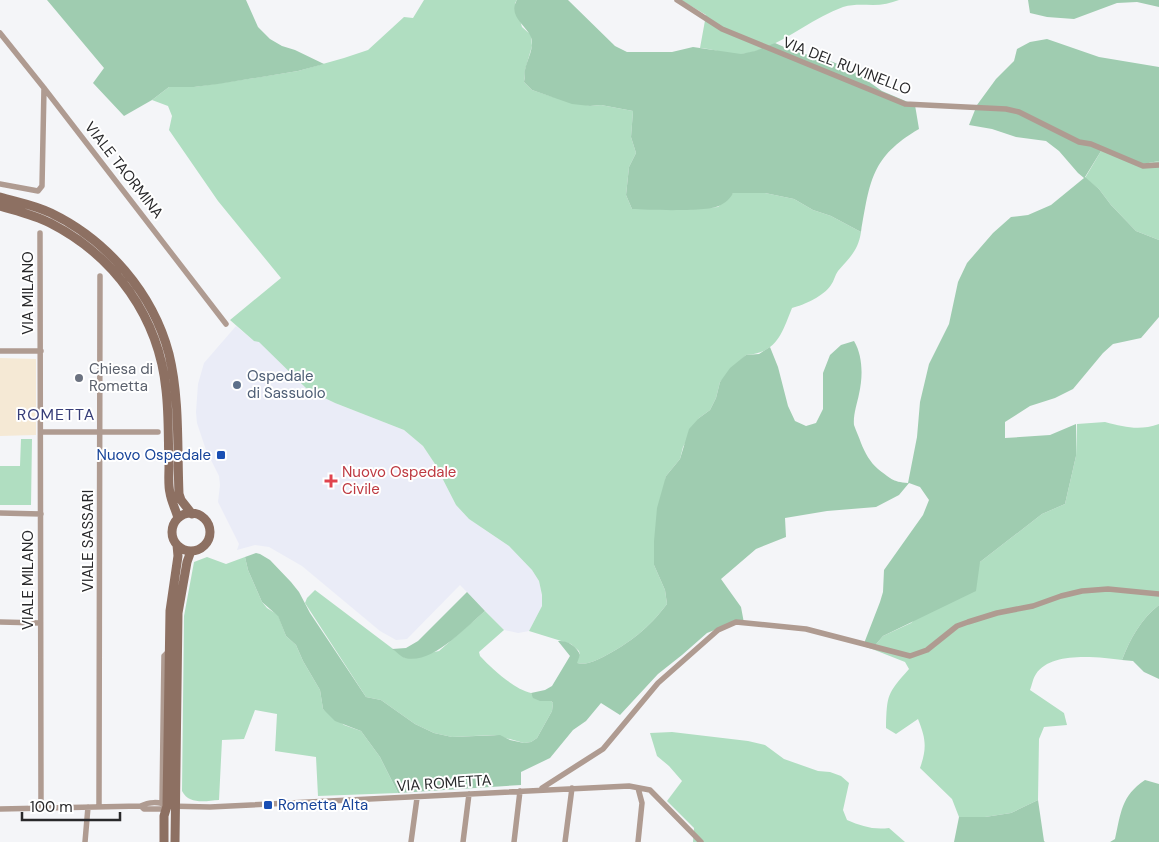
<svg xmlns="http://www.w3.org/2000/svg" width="1159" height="842" font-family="'DM Sans',sans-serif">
<rect width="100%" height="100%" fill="#f4f5f8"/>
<path fill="#eaecf7" d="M236,326L254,341H259L308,390L335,403L404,430L423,446L435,464L456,505L469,519L509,546L532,570L539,581L542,595V606L529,631L518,633L504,630L460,585L407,639L396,640L380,631L302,566L269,547L255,545L237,550L239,544L218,502L220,485L219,476L206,450L197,423L196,412L198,384L204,363Z"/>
<path fill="#f5e9d5" d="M0,358L36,359V435L0,436Z"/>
<path fill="#b0dec1" d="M424,0H517L515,3L522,27L531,35L532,46L525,70L524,82L532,90L550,96L590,106L601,105L633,111L631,137L636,153L629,167L626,195L632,209H694L718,207L733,193H765L794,199L813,210L831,216L861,232C858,251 850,257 838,271C835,275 834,281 831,285C824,296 804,305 792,308C782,333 777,353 746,355L720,382L716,398L710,410L699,418L683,447L680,459L666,476L654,565L665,590L667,604C648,629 631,642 603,657C594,661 588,665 577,663L576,662L580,655L579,651L571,644L529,631L542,606V595L539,581L532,570L509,546L469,519L456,505L435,464L423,446L404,430L335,403L308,390L259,342L254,341L230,320L281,278L218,201L169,130L172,116L168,106L152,100L169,87H194L254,78L298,71L344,58L368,50L404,17L413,18Z
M681,0H899C891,3 882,5 873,5C862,5 854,4 843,7C809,19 777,50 742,54C727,55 714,49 700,48L706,15Z
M1101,151L1143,164L1159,161V240L1136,231L1111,205L1099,189L1085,178Z
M1105,422C1125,427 1139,431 1159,424V605C1141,619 1130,639 1122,660C1098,657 1051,651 1036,674C1033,678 1032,685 1030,690L1064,713L1067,725L1044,727L1039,739L1038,800L1011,813L985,817H959L952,799L920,768C927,748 926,739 918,719L896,734L886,728C887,694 887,694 909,669L905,662L872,649L883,636L911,623L980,562L1042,514L1065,504L1076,456L1077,424Z
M21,439H32L31,505H0V466H20Z
M207,557L226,564L245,557L248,570L262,602L267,608L278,615L286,636L296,645L303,661L320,690L323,709L344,725L361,731L380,757L398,793L318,796L316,757L275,751L277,714L255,710L244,739L222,740L219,800C206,801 189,805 182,791L184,616L194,562Z
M315,590L405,658L439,651L485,611L504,630L479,652L480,656C492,669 514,689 531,693L532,695L546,701H551L553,703L552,711L537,738L531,742L524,743L495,735L452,737L434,733L415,724L381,700L366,697L305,603L307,598Z
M672,732L748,741L765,745L784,759L818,771L830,772L841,776L849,783L843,810L847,820C861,826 873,830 889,828L905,842H693L694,828L667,801L682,781L669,766L657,756L650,733Z"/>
<path fill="#9fccb0" d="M47,0H246L258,27L270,39L282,46L295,50L324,64L298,71L218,84L194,87H169L152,100L124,116L93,83L104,68Z
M517,0H568L615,46L627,52H672L693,47L741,54L755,51L775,43L791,50L833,62L852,70L882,91L915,105L919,129C871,157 870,181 861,232L831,216L813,210L794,199L765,193H733C730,199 725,203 719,206C706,212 648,210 632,209L626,195L629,167L636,153L631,137L633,111L601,105L590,106L572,104L532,90L524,82C525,78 524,73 525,70C527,59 536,46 530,35C524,24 508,15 517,0Z
M1028,0H1159V7L1137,2L1117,3L1074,19L1047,17L1030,13Z
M1047,39L1099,57L1159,67V161L1143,164L1101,151L1085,177L1099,189L1111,205L1136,231L1159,240V317L1141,338L1113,344L1103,353L1073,389L1055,398L1030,406L1005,422V438L1050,435L1076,424V456L1065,504L1042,514L980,562L976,591L883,636L872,649L863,646L880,602L883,592L884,570L923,515L929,500L920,487L909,483L899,495L876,507L827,511L785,518L786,537L756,549L721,579L741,607L744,623H732L707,633L682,655L658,674L620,715L601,703L586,721L573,730L550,758L521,772V785L398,793L380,757L361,731L335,721L323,709L320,690L303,661L296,645L286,636L278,616L262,602L248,570L245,557L256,553L260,554L270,560L291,582L299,592L310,613L366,697L381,700L415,724L434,733L452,737L500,735L510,740L524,743L531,742L537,738L552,711L553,703L551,701H540L533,698L531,693L545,690L552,686L570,656L558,641C567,640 577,646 580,655L577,663C588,665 594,661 603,657C631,642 648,629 667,604L665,590L654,565V541L657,508L666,476L680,459L689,429L699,418L710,410L716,398L720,382L730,368L746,355L759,354L770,347L778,367L788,406L795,421L806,426L816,423L823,409V373L830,355L841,345L854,341C863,356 863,377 859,394C857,404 853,415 854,425C856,431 859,437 861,443C865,453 870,462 878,469C890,478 892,482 908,483L917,437L920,402L929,364L949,324L958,282L967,263L993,233L1011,217L1028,215L1051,205L1084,178L1078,173L1059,151L1046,141L1016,137L992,129L969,125L977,105L996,79L1014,61L1017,49L1030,42Z
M467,592L485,611C466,627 432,665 405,658C401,657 396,651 392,649L406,648L418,641Z
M1159,605V679L1144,672L1133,661L1122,660C1130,639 1141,619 1159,605Z
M1145,780L1159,784V842H1110L1115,839C1121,813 1121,796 1145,780Z
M1038,800L1044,841L1045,842H954L959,817H985L1011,813Z"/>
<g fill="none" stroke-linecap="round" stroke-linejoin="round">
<path stroke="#af9b91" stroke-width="5.5" d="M677,0L722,29L905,104L1006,109L1019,112L1079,142L1091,144L1143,166L1159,165
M0,33L44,88L226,324
M0,184L38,191L42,186L44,88
M40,233L41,808
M0,351H41
M41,432H158
M0,513L41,514
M0,622L40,623
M542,788L603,749L658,683L718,630L736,622L806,629L910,656L927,650L957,626L968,622L997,613L1033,606L1061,596L1082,591L1108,589L1159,594
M638,788L642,803L638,842
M162,803L164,656L169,651
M141,806L144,809H161L167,806
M99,807L100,276
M0,809L141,806C148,802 160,801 167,806L210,807L629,786L650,790L701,842
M85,842L88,807
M411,842L417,798
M463,842L469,794
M514,842L520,791
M565,842L572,788"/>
<path stroke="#8d7062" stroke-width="9" d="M0,197C17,202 35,205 51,213C107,240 153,293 169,354C180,399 177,448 179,494L181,500L192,514
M0,206C17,211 35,215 50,223C115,256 159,318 166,390C169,415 168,441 169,466C169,475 168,485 170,493C171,501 176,510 178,518
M172 532a19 19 0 1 1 38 0a19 19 0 1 1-38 0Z
M164,842V816L167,806L170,611L178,556L177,545
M175,842L178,613L187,562L191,551"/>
</g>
<circle fill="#6b7280" stroke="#fff" stroke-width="2" cx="79" cy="378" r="5"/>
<circle fill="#5c6f8a" stroke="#fff" stroke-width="2" cx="237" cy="385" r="5"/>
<g fill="#1a4fb4" stroke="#fff" stroke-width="2">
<rect x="216" y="450" width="10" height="10" rx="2.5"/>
<rect x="263" y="800" width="10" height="10" rx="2.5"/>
</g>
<path fill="#e0444e" stroke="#fff" stroke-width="2" d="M328.5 473.5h5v5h5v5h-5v5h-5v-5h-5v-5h5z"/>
<g text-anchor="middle" stroke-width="4" stroke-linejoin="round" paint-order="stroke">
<g font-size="15" fill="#28282a" stroke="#fff">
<text transform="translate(847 66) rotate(21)" y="5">VIA DEL RUVINELLO</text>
<text transform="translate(124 170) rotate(52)" y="5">VIALE TAORMINA</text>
<text transform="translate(28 293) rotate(-90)" y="5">VIA MILANO</text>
<text transform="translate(88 541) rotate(-90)" y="5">VIALE SASSARI</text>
<text transform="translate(28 580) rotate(-90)" y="5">VIALE MILANO</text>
<text transform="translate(444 783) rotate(-4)" y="5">VIA ROMETTA</text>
</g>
<g font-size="15" fill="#5b616d" stroke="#fff" text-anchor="start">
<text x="89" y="374">Chiesa di<tspan x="89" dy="17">Rometta</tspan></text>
</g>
<g font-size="15" fill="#4e5e75" stroke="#fff" text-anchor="start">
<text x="247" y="381">Ospedale<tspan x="247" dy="17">di Sassuolo</tspan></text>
</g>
<g font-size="15" fill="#164399" stroke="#fff" text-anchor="end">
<text x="211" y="460">Nuovo Ospedale</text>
<text x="278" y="810" text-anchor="start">Rometta Alta</text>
</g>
<g font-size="15" fill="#be3a42" stroke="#fff" text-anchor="start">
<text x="342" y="477">Nuovo Ospedale<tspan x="342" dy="17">Civile</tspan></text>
</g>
<g font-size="16" letter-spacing="1" fill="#363d78" stroke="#fff">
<text x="56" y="420">ROMETTA</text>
</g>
</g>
<path d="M22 812v8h98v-8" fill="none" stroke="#28282a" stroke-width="2.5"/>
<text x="30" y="812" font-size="15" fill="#28282a" stroke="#ffffff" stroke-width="4" paint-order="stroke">100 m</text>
</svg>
